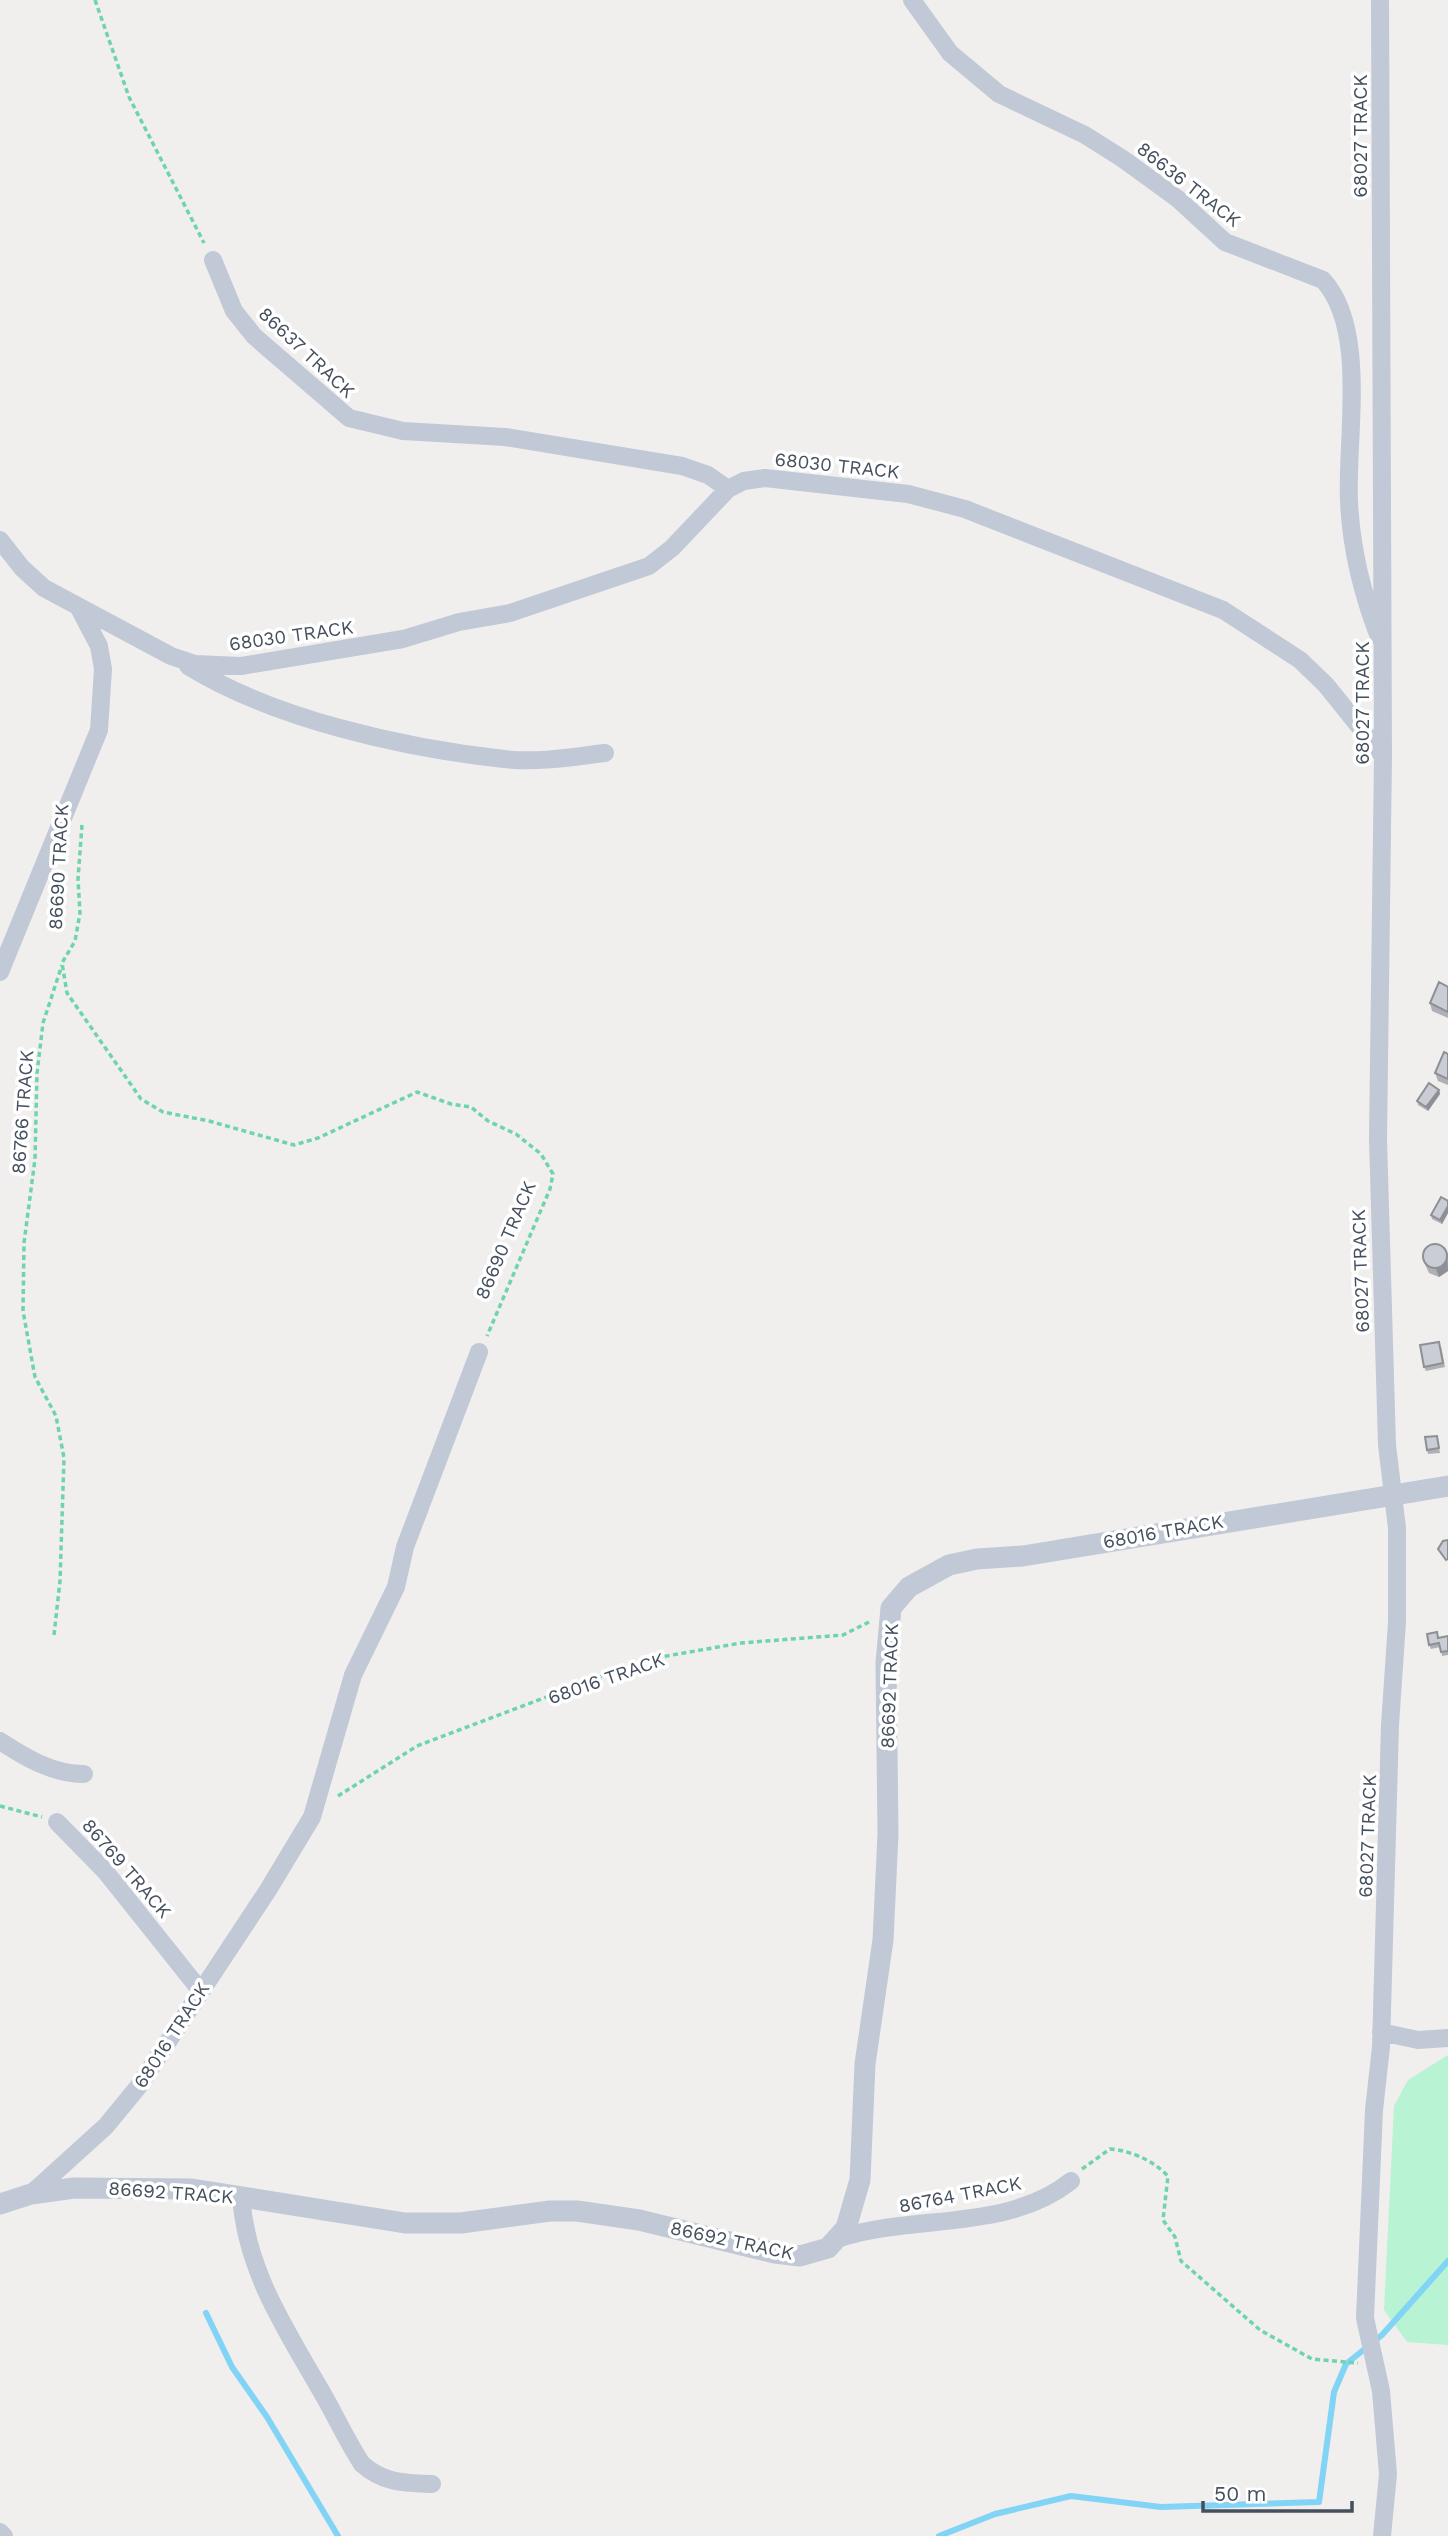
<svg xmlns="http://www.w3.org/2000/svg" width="1448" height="2536" font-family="'Work Sans',sans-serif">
<rect width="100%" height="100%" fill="#f1eeee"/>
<path fill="#b8f3d3" d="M1448,2055V2345L1407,2342L1384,2310L1394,2106L1408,2080Z"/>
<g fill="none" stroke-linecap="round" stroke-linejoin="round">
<path stroke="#81d4f5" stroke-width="6" d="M206,2313L232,2367L267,2417L338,2536
M939,2536L995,2514L1071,2496L1161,2507L1319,2502L1334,2392L1346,2364L1382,2335L1448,2261"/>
<path stroke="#6dd5a9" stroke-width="3.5" stroke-dasharray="5 3.5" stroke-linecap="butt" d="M95,0L129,97L204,243
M82,825L78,879L80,913L75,941L62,963L67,993L141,1099L163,1112L209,1121L294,1145L318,1138L417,1092L451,1104L471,1107L488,1121L516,1134L541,1154L553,1174L550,1189L487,1336
M54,1635L60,1581L64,1458L56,1416L35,1377L23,1311L24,1243L35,1159L37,1073L43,1023L62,965
M338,1796L417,1746L618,1670L661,1657L741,1643L843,1635L869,1622
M0,1806L42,1817
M1082,2169L1110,2149C1132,2151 1152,2160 1168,2176L1163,2220L1175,2237L1181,2261L1260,2330L1312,2359L1358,2363"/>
<path stroke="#c0c9d5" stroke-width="18" d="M912,0L950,53L999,94L1085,135L1123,159L1178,199L1225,242L1323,280C1368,329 1346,438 1349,501C1351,548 1362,593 1379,637
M1380,0L1383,756L1378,1139L1387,1445L1397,1528V1622L1390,1725L1381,2047L1374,2110L1365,2318L1381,2391L1388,2474L1382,2536
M213,260L234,311L254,336L349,418L403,431L505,437L682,466L708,475L728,489
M0,540L22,568L44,588L171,656L195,664L241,666L403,639L459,622L510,613L649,566L672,548L728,489L744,481L765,478L908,494L965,509L1223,610L1300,660L1326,685L1383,756
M188,666C274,719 403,748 504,759C538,763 572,757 605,753
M0,972L99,730L103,669L99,646L78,606
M0,1741C26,1758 53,1774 84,1774
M57,1822L105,1871L200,1990
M1381,2032L1418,2040L1448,2038
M31,2194L106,2126L138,2087L268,1890L312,1817L353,1675L396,1587L405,1547L479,1352
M241,2196C246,2268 282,2323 317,2384C333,2410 345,2438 362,2464C383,2483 404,2483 432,2484
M840,2238C914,2214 1007,2232 1071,2181
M0,2532L4,2536"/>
<path stroke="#c0c9d5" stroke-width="21" d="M0,2204L31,2194L74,2188L192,2189L405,2223H461L550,2211H577L639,2220L775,2253L800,2256L828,2248L846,2228L860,2180L865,2064L883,1940L888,1834L886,1663L891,1608L909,1587L949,1565L977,1559L1023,1556L1448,1486"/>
</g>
<path fill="#aeb0b6" d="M1448,987V1018L1432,1011L1430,1003Z
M1448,1054V1085L1438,1081L1435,1073Z
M1439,1090L1440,1094L1428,1111L1418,1105L1417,1101Z
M1448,1201V1213L1442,1224L1432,1219L1431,1215Z
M1444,1247L1448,1254V1271L1439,1277L1429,1273L1423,1260Z
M1441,1346L1445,1367L1426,1371L1424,1367Z
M1437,1436L1440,1453L1428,1454L1427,1450Z
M1448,1636V1655L1442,1656L1440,1647L1431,1649L1429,1645L1439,1638Z"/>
<path fill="#8d9094" d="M1439,1090L1440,1094L1428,1111L1426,1107Z
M1448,1206V1213L1442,1224L1440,1220Z
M1447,1252L1448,1271L1439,1277L1436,1269Z"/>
<path fill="#cacdd4" stroke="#8d9094" stroke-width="2" d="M1439,982L1448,987V1012L1430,1003Z
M1444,1052L1448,1054V1079L1435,1073Z
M1429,1083L1439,1090L1426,1107L1417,1101Z
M1441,1197L1448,1201V1206L1440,1220L1431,1215Z
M1423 1256a12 12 0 1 1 24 0a12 12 0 1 1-24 0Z
M1439,1342L1443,1363L1424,1367L1420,1345Z
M1437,1436L1439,1448L1427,1450L1425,1437Z
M1448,1540V1559L1446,1560L1438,1549L1443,1541Z
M1437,1632L1438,1638L1448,1636V1651L1441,1652L1439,1643L1429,1645L1427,1634Z"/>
<g text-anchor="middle" stroke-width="7" stroke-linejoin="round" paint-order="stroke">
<g font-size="19" fill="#45505e" stroke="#fff">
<text transform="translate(1360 136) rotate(-90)" y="7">68027 TRACK</text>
<text transform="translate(1189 184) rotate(38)" y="7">86636 TRACK</text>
<text transform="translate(307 352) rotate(43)" y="7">86637 TRACK</text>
<text transform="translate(837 465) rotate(6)" y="7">68030 TRACK</text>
<text transform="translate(291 635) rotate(-8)" y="7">68030 TRACK</text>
<text transform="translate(1362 703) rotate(-90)" y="7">68027 TRACK</text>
<text transform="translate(58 867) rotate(-87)" y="7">86690 TRACK</text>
<text transform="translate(22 1112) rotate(-86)" y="7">86766 TRACK</text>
<text transform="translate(505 1240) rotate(-67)" y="7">86690 TRACK</text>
<text transform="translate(1360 1271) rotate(-92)" y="7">68027 TRACK</text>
<text transform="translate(1163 1531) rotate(-10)" y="7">68016 TRACK</text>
<text transform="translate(606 1678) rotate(-19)" y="7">68016 TRACK</text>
<text transform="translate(889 1686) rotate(-88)" y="7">86692 TRACK</text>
<text transform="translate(1367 1836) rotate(-88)" y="7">68027 TRACK</text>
<text transform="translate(127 1868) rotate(49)" y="7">86769 TRACK</text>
<text transform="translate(171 2035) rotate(-57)" y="7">68016 TRACK</text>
<text transform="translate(171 2192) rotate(4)" y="7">86692 TRACK</text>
<text transform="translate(960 2194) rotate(-11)" y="7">86764 TRACK</text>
<text transform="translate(732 2240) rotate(12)" y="7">86692 TRACK</text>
</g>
</g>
<path d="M1203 2501v10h149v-10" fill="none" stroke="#45505e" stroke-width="3.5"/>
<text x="1214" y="2501" font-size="21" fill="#45505e" stroke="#ffffff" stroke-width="5" paint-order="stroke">50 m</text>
</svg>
